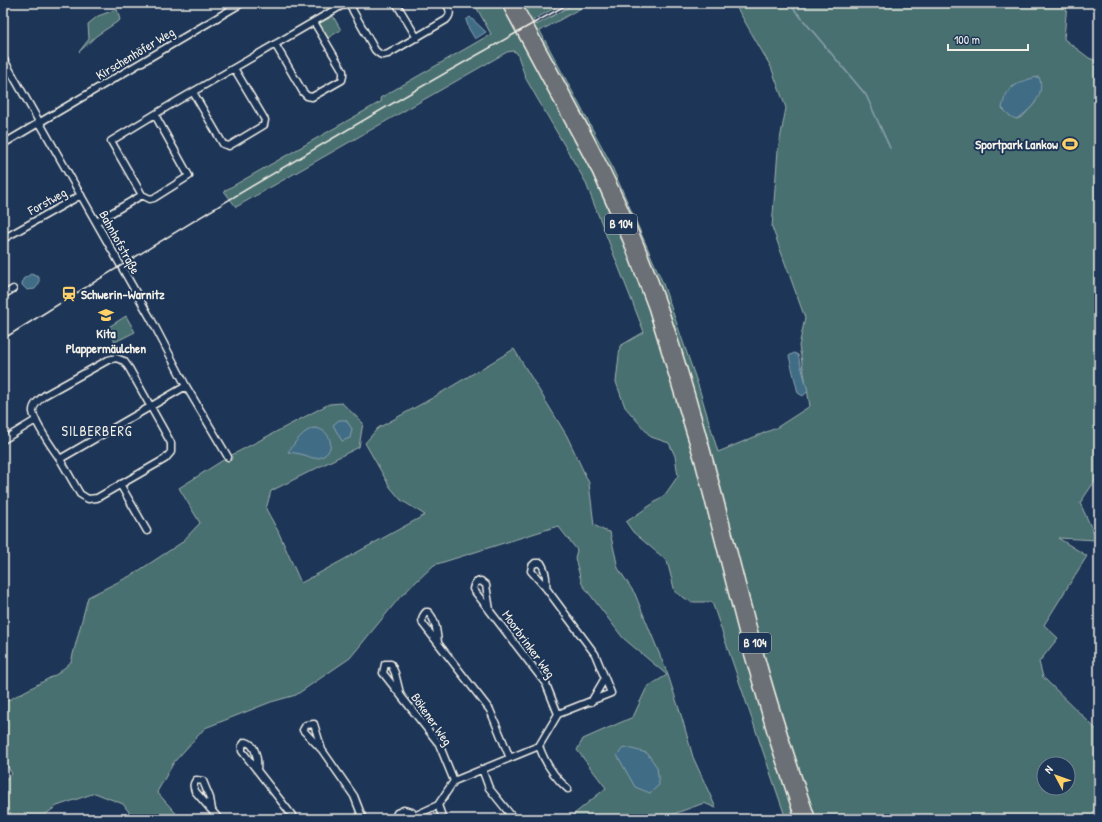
<svg xmlns="http://www.w3.org/2000/svg" width="1102" height="822" font-family="'Patrick Hand',sans-serif">
<rect width="100%" height="100%" fill="#1d3557"/>
<filter id="ink" filterUnits="userSpaceOnUse"><feTurbulence type="fractalNoise" baseFrequency=".025" numOctaves="2"/><feDisplacementMap in="SourceGraphic" scale="8" xChannelSelector="R" yChannelSelector="G"/><feConvolveMatrix kernelMatrix="1 2 1 2 8 2 1 2 1" color-interpolation-filters="sRGB"/></filter>
<g filter="url(#ink)">
<path fill="#4a6f71" stroke="#9fb0ac" fill-rule="evenodd" d="M474,3H564L533,20L536,25L576,3H590L540,31L609,160L662,281L699,388L718,452L776,428L810,406L799,346L805,318L772,227L778,150L786,108L771,67L734,3H1067L1064,39L1089,58L1099,62V475L1080,503L1097,540L1058,538L1087,556L1044,625L1058,638L1039,662L1043,677L1099,732V819H786L712,602H691L675,592L667,561L633,532L626,522L664,496L678,476L675,456L669,443L651,437L625,407L616,382L620,346L644,332L585,181L526,79L517,53L513,51L507,52L236,207L224,191L382,101L380,98L491,34ZM1034,78L1035,103L1023,116L1017,119L1012,87ZM1044,764H1068V788H1044Z
M117,9L120,20L96,36L79,52L89,39L88,24L98,16Z
M333,16L341,30L326,39L318,24Z
M126,316L135,332L115,342L107,328Z
M514,349L567,436L589,483L594,525L603,530L610,532L618,568L635,594L668,675L682,718L693,757L716,808L704,803L660,819H568L606,788L577,750L583,739L633,717L647,687L667,675L623,638L582,584L575,558L577,550L558,526L434,565L400,597L350,658L296,695L271,702L205,728L174,762L157,792L181,819H134L123,804L95,793L57,806L39,819H3V781L12,774L3,759V703L57,674L71,662L88,597L132,575L181,543L200,523L179,488L228,457L329,404L342,403L363,423L359,447L271,491L266,509L278,531L301,583L425,515L401,500L390,487L365,443L378,428L434,397Z"/>
<path fill="#406c86" stroke="#88a1ad" d="M470,17L486,32L475,39L469,29L466,20Z
M1039,77C1046,94 1031,111 1016,119L1010,116L1002,108C1003,104 1004,99 1006,95C1011,85 1028,78 1039,77Z
M31,274L39,277V284L35,289L27,290L22,285L23,279Z
M794,353L798,355L808,391L803,396L798,393L789,356Z
M339,420H346L352,429L350,438L342,441L333,425Z
M314,428C333,429 337,454 318,458C312,459 309,456 304,455C298,453 293,453 288,452C295,443 302,431 314,428Z
M624,747L647,753L657,767L659,785L650,793L635,787L617,755Z"/>
<g fill="none" stroke-linecap="round" stroke-linejoin="round">
<path stroke="#88a1ad" stroke-width="1.5" d="M789,3L866,95L890,148
M1064,35V34"/>
<defs>
<path id="minor" d="M396,3L417,38
M351,6L353,11L375,50C380,55 382,56 388,54L446,20C452,14 450,10 446,3
M275,44L303,92L307,96L312,97L342,80L343,76V71L314,22
M3,58L151,319L186,386L228,457
M193,92L223,144L229,146L264,125L265,120L234,68
M155,115L189,176L154,198L150,199L142,195L111,141L172,104L341,6C347,5 352,6 358,3
M3,144L242,3
M96,222L142,195
M3,239L81,195
M3,295L13,289
M3,440L36,420
M60,459L80,494L88,499L97,498L165,459L171,452V443L129,368L124,361L116,358L108,360L45,395C40,399 32,405 33,412C35,424 53,449 60,459C102,435 144,410 186,386
M120,484L147,531
M490,610L486,585L481,581C475,582 474,584 473,589L546,684L558,714
M438,643C437,633 436,619 428,612H426C422,616 421,619 423,624L490,710L510,758
M400,693L395,673L391,664H385L383,673L439,744L454,781
M591,702L605,678
M539,746C545,763 554,777 568,789
M322,750L314,724L306,725L303,730L322,750L354,796L363,819
M257,769C258,760 256,743 245,742L242,746V751L295,819
M482,769L489,788L514,819
M438,805L443,819
M212,810L210,798L203,781L196,780C193,784 193,786 195,791L219,819
M414,816L438,805L454,781L539,746L558,714L611,693L595,654L546,588L531,571L532,566L535,563H541C546,571 547,579 546,588
M394,819L397,813L404,810L412,812L415,819"/>
<path id="trunk" d="M507,3L598,172L628,239L654,308L700,459L748,647L776,743L801,819
M515,3C568,100 624,197 660,302C698,414 725,529 755,643C771,703 790,761 810,819"/>
</defs>
<use href="#minor" stroke="#f4f1e8" stroke-width="9"/>
<use href="#trunk" stroke="#f4f1e8" stroke-width="13"/>
<use href="#minor" stroke="#1d3557" stroke-width="6"/>
<use href="#trunk" stroke="#6b6f75" stroke-width="10"/>
<path stroke="#f4f1e8" stroke-width="1.5" d="M3,339C189,222 378,109 570,3"/>
</g>
</g>
<defs>
<symbol id="stadium-bare" viewBox="-9 -9 18 18"><path d="M0-5a6.5 5 0 1 0 0 10a6.5 5 0 1 0 0-10ZM-3.5-1.8h7v3.6h-7Z" fill="#ffd166" stroke="#1d3557" stroke-width="2.5" paint-order="stroke"/></symbol>
<symbol id="station-bare" viewBox="-9 -9 18 18"><path d="M-3-6H3Q5-6 5-4V2Q5 4 3 4L4.5 6H3L1.5 4h-3L-3 6H-4.5L-3 4Q-5 4-5 2V-4Q-5-6-3-6ZM-3.5-4v3h7v-3ZM-3.5 1v1.5H-2V1ZM2 1v1.5H3.5V1Z" fill="#ffd166" stroke="#1d3557" stroke-width="2.5" paint-order="stroke"/></symbol>
<symbol id="school-bare" viewBox="-9 -9 18 18"><path d="M0-5L7-2L0 1L-7-2ZM-4 1L0 2.5L4 1V4Q0 6-4 4Z" fill="#ffd166" stroke="#1d3557" stroke-width="2.5" paint-order="stroke"/></symbol>
</defs>
<g fill-rule="evenodd">
<use href="#stadium-bare" x="1059" y="133" width="22" height="22"/>
<use href="#station-bare" x="58" y="283" width="22" height="22"/>
<use href="#school-bare" x="95" y="304" width="22" height="22"/>
</g>
<g text-anchor="middle" stroke-width="4" stroke-linejoin="round" paint-order="stroke">
<g fill="#1d3557" stroke="#b4b9bc" stroke-width="1">
<rect x="605" y="214" width="32" height="20" rx="3"/>
<rect x="739" y="633" width="32" height="20" rx="3"/>
</g>
<g font-size="12" font-weight="bold" fill="#f4f1e8">
<text x="621" y="228">B 104</text>
<text x="755" y="647">B 104</text>
</g>
<g font-size="13" fill="#f4f1e8" stroke="#1d3557">
<text transform="translate(135 53) rotate(-31)" y="5">Kirschenhöfer Weg</text>
<text transform="translate(47 201) rotate(-29)" y="5">Forstweg</text>
<text transform="translate(120 242) rotate(61)" y="5">Bahnhofstraße</text>
<text transform="translate(529 644) rotate(54)" y="5">Moorbrinker Weg</text>
<text transform="translate(432 719) rotate(55)" y="5">Bökener Weg</text>
</g>
<g font-size="13" font-weight="bold" fill="#f4f1e8" stroke="#1d3557" text-anchor="end">
<text x="1058" y="149">Sportpark Lankow</text>
<text x="81" y="299" text-anchor="start">Schwerin-Warnitz</text>
<text x="106" y="338" text-anchor="middle">Kita<tspan x="106" dy="15">Plappermäulchen</tspan></text>
</g>
<g font-size="14" letter-spacing="1" fill="#f4f1e8" stroke="#1d3557">
<text x="97" y="436">SILBERBERG</text>
</g>
</g>
<rect width="1102" height="822" fill="none" stroke="#1d3557" stroke-width="16"/>
<rect x="8" y="8" width="1086" height="806" fill="none" stroke="#f4f1e8" stroke-width="1.5" filter="url(#ink)"/>
<g transform="translate(1056 776) rotate(311)"><circle r="19" fill="#1d3557" stroke="#738091"/>
<path d="M0-3L7 15L0 10L-7 15Z" fill="#ffd166"/>
<text y="-6" font-size="11" font-weight="bold" text-anchor="middle" fill="#f4f1e8">N</text>
</g>
<path d="M948 44v6h80v-6" fill="none" stroke="#f4f1e8" stroke-width="2"/>
<text x="954" y="44" font-size="12" fill="#f4f1e8" stroke="#1d3557" stroke-width="3" paint-order="stroke">100 m</text>
</svg>
